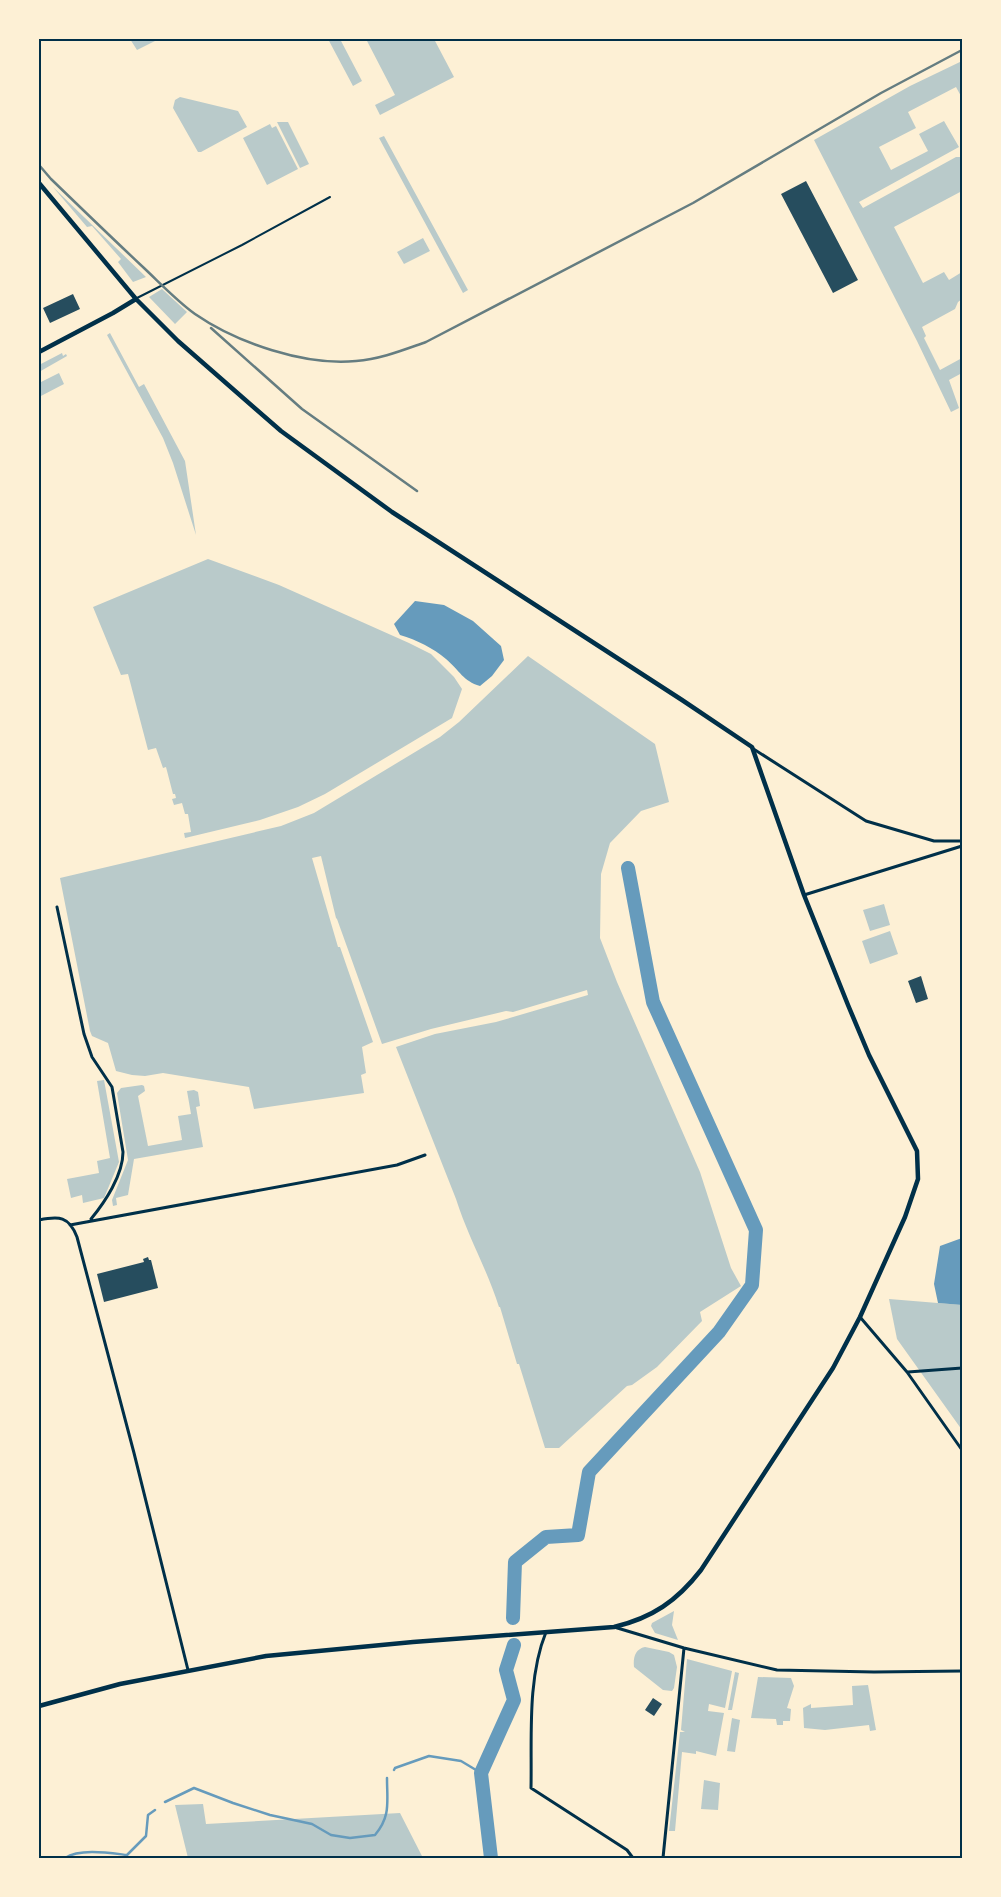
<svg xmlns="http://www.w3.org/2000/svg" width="1001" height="1897" font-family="'Source Serif 4',serif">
<rect width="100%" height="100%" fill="#fdf0d5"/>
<path fill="#b9caca" d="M130,39H159L137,50Z
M328,39H340L362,81L353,86Z
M366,39H434L454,77L380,115L375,105L395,95Z
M962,61V98L956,87L908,112L916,128L879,147L891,170L928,151L919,134L944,121L959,147L859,202L863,208L956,157H962V191L894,227L923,283L944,272L949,280L962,272V299L958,302L955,309L922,327L926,336L924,338L940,370L962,358V373L949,380L959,408L951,412L917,341L814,140L910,86Z
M180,97L238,111L247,127L201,152H198L173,108L175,100Z
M277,122H288L309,164L300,168Z
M270,124L272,128L276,126L298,169L267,185L243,138Z
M384,136L468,290L463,293L379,138Z
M53,187L146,277L133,282L118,262L121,259L92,226L87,227Z
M423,238L430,251L404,264L397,252Z
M162,289L187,312L175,324L149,297Z
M110,333L139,387L144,384L185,461L196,535L173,463L163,438L107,335Z
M62,353L63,356L66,354L67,356L39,372V365Z
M59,373L64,384L39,397V383Z
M208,559L279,585L409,643L431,654L454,677L462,689L452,718L325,794L298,807L260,820L185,838L184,833L191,832L188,814H185L182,803L174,805L172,799L176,798L175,794H173L166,767L163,768L156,748L148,750L128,674L121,675L93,607Z
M528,656L655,744L669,802L641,811L610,843L601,874L600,938L617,982L700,1172L731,1268L741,1286L700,1312L702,1321L657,1367L632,1385L627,1386L559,1448H545L519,1364H517L500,1307H499C487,1269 468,1237 456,1199L396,1047L435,1034L496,1022L588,995L587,990L513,1012L506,1011L431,1029L382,1044L337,919L336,918L321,856L312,858L338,947H340L373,1042L362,1047L366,1073L361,1075L364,1093L254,1109L249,1087L163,1073L145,1076L132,1075L116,1071L108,1043L92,1036L90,1031L60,878L281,826L314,813L440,737L459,722Z
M884,904L890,925L870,931L863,910Z
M890,931L898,954L870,964L862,941Z
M104,1080L119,1162L104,1198L83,1203L82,1195L71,1198L67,1179L99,1173L97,1161L110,1158L97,1081Z
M142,1085L144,1086L145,1091L138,1096L148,1146L182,1140L178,1116L191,1114L187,1091L194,1090L198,1092L200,1106L196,1107L203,1147L134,1159L128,1195L116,1198L117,1205L113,1206L112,1200L128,1160L117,1093L121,1088Z
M889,1299L962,1305V1430L897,1339Z
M674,1611L672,1625L678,1640L655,1633L651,1626L652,1623Z
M645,1647L669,1652L674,1655L677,1667L674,1688L672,1691L663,1690L634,1667C633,1658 635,1649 645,1647Z
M687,1659L732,1671L725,1708L709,1704L708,1711L724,1713L716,1756L696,1751V1754L682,1752L675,1831H669L680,1732H685L681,1730Z
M735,1672L739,1673L732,1710H728Z
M758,1677L791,1678L794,1686L787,1708L791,1709L790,1721H783V1725H777L776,1719L751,1718Z
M868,1685L876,1730L870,1731L869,1725L825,1730L804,1728L803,1708L811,1704V1708L853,1705L852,1686Z
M732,1718L740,1720L735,1752L727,1751Z
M704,1780L720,1783L718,1810L701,1809Z
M203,1804L206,1824L400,1813L423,1858H188L175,1805Z"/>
<path fill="#669bbc" d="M415,601L444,605L473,621L501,646L504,660L492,676L480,686C463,681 460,671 446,659C433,648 417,640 400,635L394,624Z
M962,1238V1305L938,1303L934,1284L940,1246Z"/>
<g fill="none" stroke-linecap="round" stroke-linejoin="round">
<path stroke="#669bbc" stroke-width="2.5" d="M394,1770L395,1768L429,1756L461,1761L481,1773
M165,1802L194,1788L233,1803L270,1815L312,1824L331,1835L350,1838L375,1835C391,1816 387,1802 387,1778
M65,1858C80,1848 110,1853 127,1855L146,1836L148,1815L155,1810"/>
<path stroke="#669bbc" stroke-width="14" d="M513,1618L515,1562L546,1537L578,1535L589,1472L719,1332L752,1285L756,1230L653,1002L628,868
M491,1858L481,1773L514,1700L506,1670L514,1645"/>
</g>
<path fill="#264d5e" d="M806,181L858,280L833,293L781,194Z
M73,294L80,309L50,323L43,308Z
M921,976L928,999L916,1003L908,981Z
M148,1257L149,1260H151L158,1288L104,1302L97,1274L144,1262L143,1259Z
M653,1698L662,1704L654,1716L645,1710Z"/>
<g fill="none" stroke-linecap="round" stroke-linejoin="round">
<path stroke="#003049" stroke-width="2" d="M137,298L242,245L330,197"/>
<path stroke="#003049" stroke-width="3" d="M752,748L866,821L934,841H962
M804,895L962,846
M57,907L84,1034L92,1057L112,1087L123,1152C123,1175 105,1202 91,1219
M39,1220C59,1216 69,1216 77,1237L134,1453L188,1670
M70,1225L397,1165L425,1155
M860,1317L907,1372L962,1450
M908,1372L962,1368
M614,1627L684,1648L777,1670L874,1672L962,1671
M546,1632C527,1679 532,1738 531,1788L627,1850L633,1858
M663,1858L684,1648"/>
<path stroke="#003049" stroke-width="4.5" d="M39,183L136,299L178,341L281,431L392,512L682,700L752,747L804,895L848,1005L869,1055L917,1151L918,1179L905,1217L860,1317L833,1368L701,1570C677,1601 652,1618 614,1627L413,1642L266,1656L120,1684L39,1706
M39,352L113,313L136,299"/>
<path stroke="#657d81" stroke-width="2.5" d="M39,165L51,179C82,209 113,239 144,268C161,284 177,301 195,314C237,343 305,366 356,361C381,359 403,350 426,342L693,203L881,93L962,50
M211,328L302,409L417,491"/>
</g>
<rect width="1001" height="1897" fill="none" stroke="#fdf0d5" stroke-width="80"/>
<rect x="40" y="40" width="921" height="1817" fill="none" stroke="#003049" stroke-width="2"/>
</svg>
